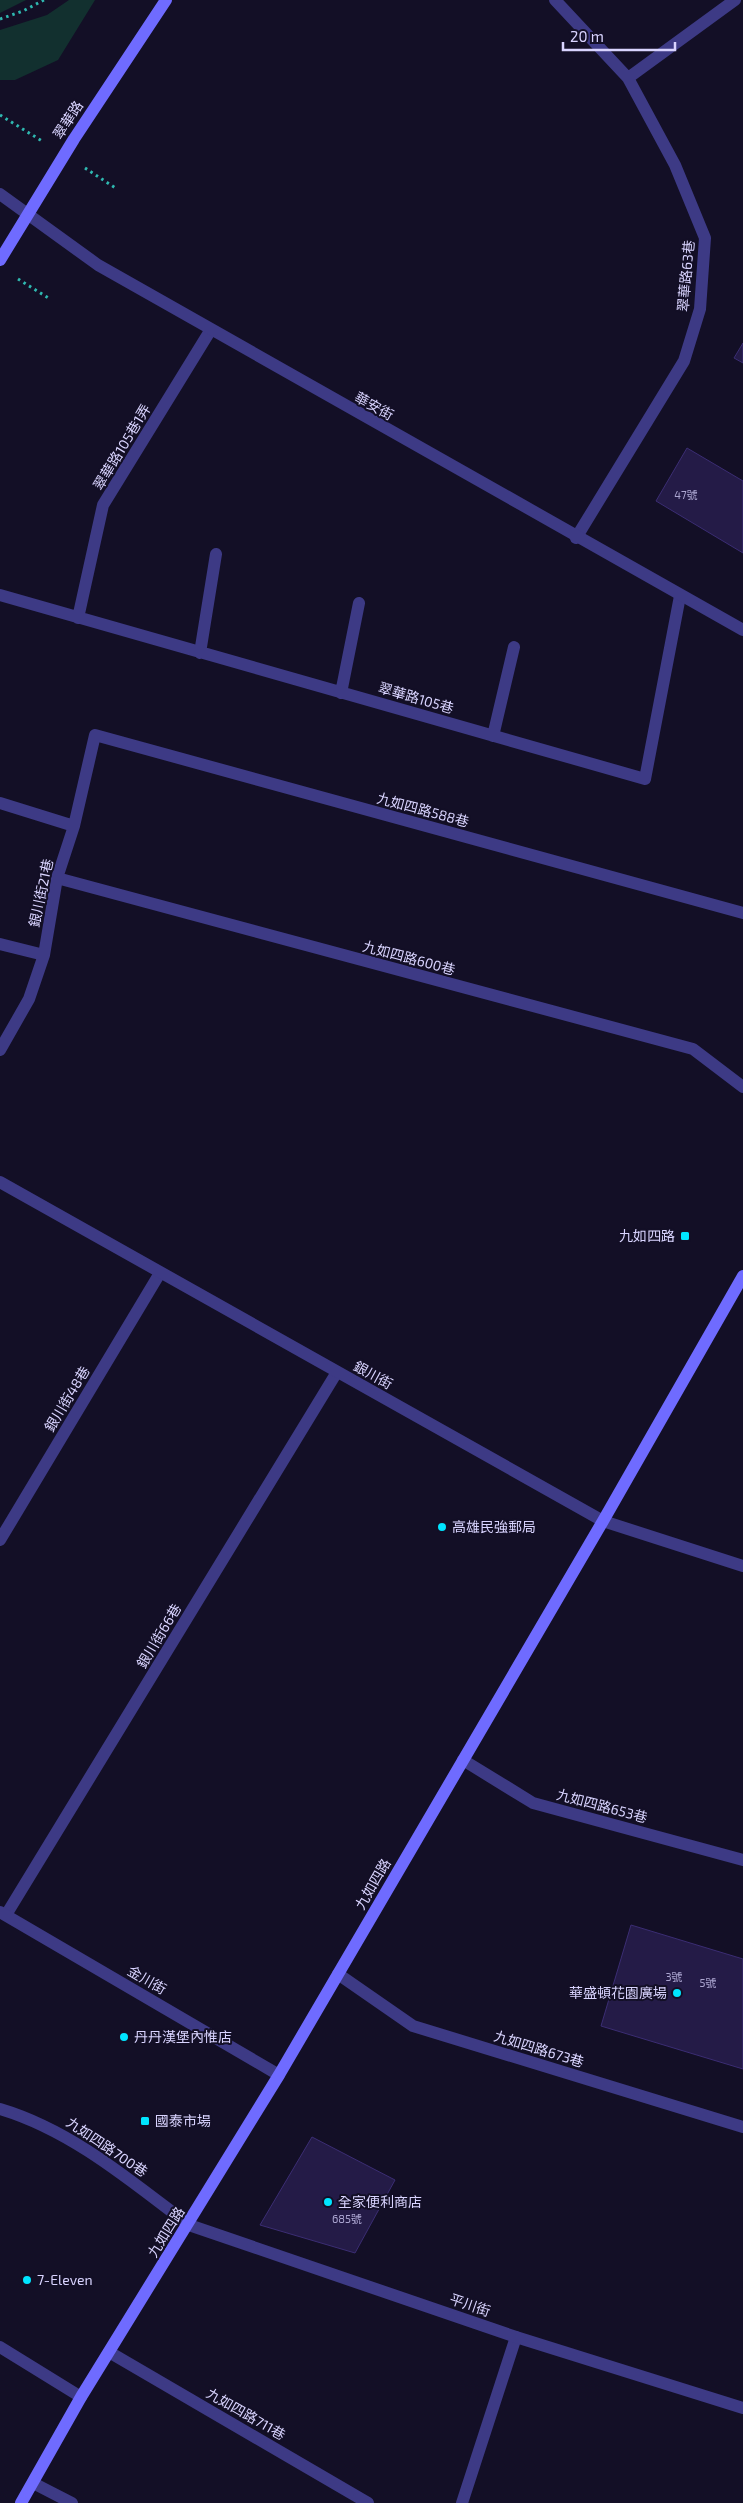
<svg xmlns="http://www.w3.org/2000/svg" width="743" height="2503" font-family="'Exo 2','Noto Sans TC',sans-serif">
<rect width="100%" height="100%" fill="#130f26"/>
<path fill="#12302f" d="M0,0H26L0,13Z
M69,0H95L58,60L15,80H0V30L47,15Z"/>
<path fill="#241b47" stroke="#3b2d73" d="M743,343V363L734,358Z
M687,448L743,481V553L656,501Z
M631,1925L743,1959V2069L601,2026Z
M312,2137L395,2180L355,2253L260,2225Z"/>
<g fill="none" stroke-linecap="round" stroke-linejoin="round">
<path stroke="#2fb8b0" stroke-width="3" stroke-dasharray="2.5 4" stroke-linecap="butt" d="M0,19L23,11L44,0
M0,115L42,141
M85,168L117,189
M18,279L50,299"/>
<path stroke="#3d3a85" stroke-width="12" d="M555,0L628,78L675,165L705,238L700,309L684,361L576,538
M628,78L735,0
M0,595L645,779L680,596
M78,618L103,505L210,331
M200,653L216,554
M341,693L359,603
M493,736L514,647
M0,803L74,826
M57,878L693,1049L743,1087
M0,944L44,955
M0,1050L29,999L44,955L57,878L74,826L95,735L743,913
M0,1540L160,1273
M463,1760L533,1803L743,1860
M6,1915L337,1372
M338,1974L413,2026L743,2127
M0,2109C71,2130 131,2181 189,2225
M0,2347L81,2397
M109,2352L368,2503
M33,2483L72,2503
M462,2503L516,2337"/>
<path stroke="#3d3a85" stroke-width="12" d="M0,194L98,265L743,630
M0,1182L603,1521L743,1566
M0,1912L279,2075
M189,2225L516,2337L743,2408"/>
<path stroke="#6f6bff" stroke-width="12" d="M0,260L74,139L166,0
M21,2503L81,2397L279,2075L603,1521L743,1276"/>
</g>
<g fill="#00e5ff" stroke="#130f26" stroke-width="2">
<rect x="680" y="1231" width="10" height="10" rx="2.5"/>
<circle cx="442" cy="1527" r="5"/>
<circle cx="677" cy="1993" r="5"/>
<circle cx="124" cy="2037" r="5"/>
<rect x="140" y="2116" width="10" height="10" rx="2.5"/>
<circle cx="328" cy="2202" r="5"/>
<circle cx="27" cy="2280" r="5"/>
</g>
<g text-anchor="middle" stroke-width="4" stroke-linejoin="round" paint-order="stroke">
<g font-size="11" fill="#aca6d1">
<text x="686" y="499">47號</text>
<text x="674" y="1981">3號</text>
<text x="708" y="1987">5號</text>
<text x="347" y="2223">685號</text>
</g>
<g font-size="14" fill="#d9d4ff" stroke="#130f26">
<text transform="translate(68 120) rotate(-57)" y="5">翠華路</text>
<text transform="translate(686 276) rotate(-85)" y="5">翠華路63巷</text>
<text transform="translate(374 406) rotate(29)" y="5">華安街</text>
<text transform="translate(122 447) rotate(-59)" y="5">翠華路105巷1弄</text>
<text transform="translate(416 698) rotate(16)" y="5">翠華路105巷</text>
<text transform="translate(423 810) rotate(15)" y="5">九如四路588巷</text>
<text transform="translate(41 893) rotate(-78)" y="5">銀川街21巷</text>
<text transform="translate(409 958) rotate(15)" y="5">九如四路600巷</text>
<text transform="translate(373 1375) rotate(29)" y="5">銀川街</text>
<text transform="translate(67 1399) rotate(-59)" y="5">銀川街48巷</text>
<text transform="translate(159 1636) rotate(-59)" y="5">銀川街66巷</text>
<text transform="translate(602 1806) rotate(15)" y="5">九如四路653巷</text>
<text transform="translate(373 1884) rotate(-60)" y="5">九如四路</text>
<text transform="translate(147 1980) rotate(30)" y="5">金川街</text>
<text transform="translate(539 2049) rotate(17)" y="5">九如四路673巷</text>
<text transform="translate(107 2147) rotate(34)" y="5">九如四路700巷</text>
<text transform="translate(166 2232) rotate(-58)" y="5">九如四路</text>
<text transform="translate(470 2305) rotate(19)" y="5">平川街</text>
<text transform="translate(246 2414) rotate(30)" y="5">九如四路711巷</text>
</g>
<g font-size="14" fill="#d9d4ff" stroke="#130f26" text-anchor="start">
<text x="675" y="1241" text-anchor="end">九如四路</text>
<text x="452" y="1532">高雄民強郵局</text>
<text x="667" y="1998" text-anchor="end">華盛頓花園廣場</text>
<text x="134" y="2042">丹丹漢堡內惟店</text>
<text x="155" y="2126">國泰市場</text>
<text x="338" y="2207">全家便利商店</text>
<text x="37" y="2285">7-Eleven</text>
</g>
</g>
<path d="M563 42v8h112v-8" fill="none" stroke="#d9d4ff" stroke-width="2.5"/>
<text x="570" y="42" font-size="15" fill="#d9d4ff" stroke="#130f26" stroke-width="4" paint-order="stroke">20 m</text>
</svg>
